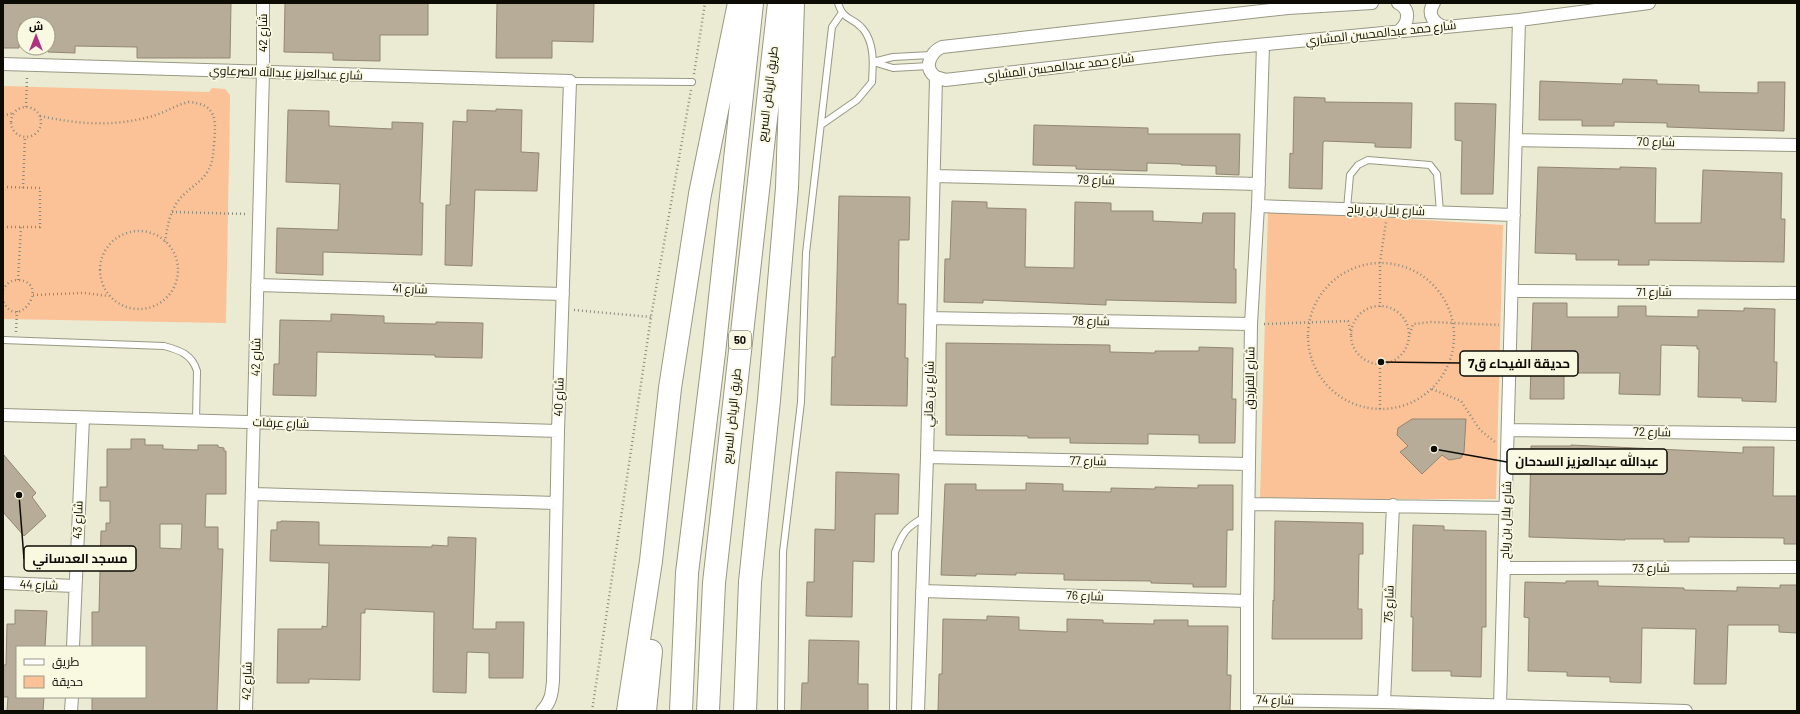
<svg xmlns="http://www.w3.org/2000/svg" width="1800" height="714" font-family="Barlow,Cairo,sans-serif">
<rect width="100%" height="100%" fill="#ebebd4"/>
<path fill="#fbc298" d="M3,86L209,92L212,88L225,89L230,95V102L226,323L3,319Z
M1268,210L1503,225L1496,499H1260Z"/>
<path fill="#b7ac98" stroke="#918673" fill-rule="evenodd" d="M3,3H231L230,58H137V47L75,46V53L48,52V24H20L19,48H3Z
M285,3H428V35H380V61L333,60V53L284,52Z
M497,3H594L593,42L552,41V58H496Z
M1623,79L1657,80V84L1699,85V92L1758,93V82H1785L1784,131L1667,127V123L1614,122V126H1582V120H1539L1540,81L1622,84Z
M1294,97L1325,98V102L1412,103L1411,148L1375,147V143L1324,141L1323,143L1322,189L1289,188L1290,153L1293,154Z
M1455,103L1496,104L1493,194H1461L1462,141L1455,140Z
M496,109L522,110L521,152L539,153L537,191L475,190L472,266L445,265L446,205H450L453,121L467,122V110L496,111Z
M288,110L329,111V126L392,129V122L423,123L420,203H423L422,255L323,252V275L276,273L277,228L338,230L340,184L286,182Z
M1034,125L1148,128V134H1240L1239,175L1216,174V166L1181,165V164L1147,163V171L1076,169V166L1033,165Z
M1538,167L1620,169V167L1656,168L1655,223H1701L1703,170L1782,173L1781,219H1785L1784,262L1649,260V265H1618L1619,260H1576V254L1535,253Z
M839,196L910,197L909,240H899L898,304H906L905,358H908L907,406L831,405L832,357H835Z
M952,201L987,202V208L1026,209L1025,267L1074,268L1075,202L1111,203V211H1153V221L1202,223L1203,213H1235L1234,269H1236V303L1106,300V305L983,300V303L944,302L945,259H950Z
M1533,303H1567V317H1618V306H1646V316L1698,317V310L1744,311V308L1775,309L1774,362H1777L1776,402L1742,401V398L1698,397L1699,349H1697V346L1661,345L1660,395L1619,394L1620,373H1564V399H1530Z
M331,314L384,316V323L436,324V322L483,323L482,358L435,357V355L317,352L316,396L273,395L274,364H279L280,320L331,321Z
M946,343L1110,345V352L1155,353V351H1199V347L1233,348L1232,399H1236L1235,443H1199V435L1148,434V444L1070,443V438H1028V436L946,435Z
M1412,419H1466L1464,452L1461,458L1449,460L1442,455L1422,474L1400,452L1408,446L1397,435L1398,428Z
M131,439H145V445H163V449L198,450V445H218V447L224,448V451H226V494H206L205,527H218V549H223L217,711H92V697H145V647H92V612H99L101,531H106V523H110V501H100V487H107V449H131ZM160,524H182L181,549L160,548Z
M1571,445L1743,453V447H1774L1773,496H1797V544H1784V538L1689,537V542H1664V539H1625V540L1529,537L1531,446H1571Z
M3,454L36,493L32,497L46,516L24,536L3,512Z
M836,472L899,474L898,514H875L874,562L853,561L852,617L806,616L807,582H814L815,529L835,530Z
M1026,483L1063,484V491L1111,492V488L1155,489V487L1198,488V485H1233V530H1227L1226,587H1193V584L1151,583V581L1064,580V574L1016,573V575L976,574V576L941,575L945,484H976V490H1026Z
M281,521L319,522V545L432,547V545L448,546V537L476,538L473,629H496V622H524L523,678H489V653L467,652L466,693L433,692L434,612L365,609V613H361L360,680L309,679V683H277L278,629H322V626L327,627L329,563L270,561L271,530H277V522H281Z
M1275,521L1363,523V554H1359L1358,609H1362V639H1272L1273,600L1274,601Z
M1413,525L1444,526V530L1486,531V627H1482L1481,677L1451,676V671H1412L1413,617H1411Z
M1566,581H1598V586L1684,588V590L1737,591V587L1780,588V585H1797V633L1779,632V625H1728L1726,684H1694L1696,629L1642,628L1641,683L1610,682V677L1567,676V672L1528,671L1529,618L1524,617L1525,582L1566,583Z
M15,610L47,611L45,647H17V697H44L43,711H7L8,697H3V665H6L7,624H15Z
M987,616L1019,617V630L1067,632V619L1103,620V623L1154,624V620H1188V626H1228L1227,675H1231L1230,711H938L939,674H942L943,619L987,620Z
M809,640L859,641L858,684H868V711H801L802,683H808Z"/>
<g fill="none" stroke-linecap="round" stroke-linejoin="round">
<defs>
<path id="lane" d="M873,62L893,57L931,55
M873,62L893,68L929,66
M570,81L692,82
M821,125L857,100L872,82C873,64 875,44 863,29C852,16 844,22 838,3
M1347,209L1350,175L1358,165L1368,160L1430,165L1437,174L1440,212
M3,340L164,346C179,350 192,354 197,371L196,421
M781,711L783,552L801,402L806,253L832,27L841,14
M893,711L895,552C903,532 906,527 925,517"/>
<path id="street" d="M1372,3L1288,8L942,47C931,52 922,68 936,77C939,78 943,79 945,80L1216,49L1519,20L1649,3
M1398,3C1411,9 1409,23 1399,31
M1434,3C1426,14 1434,24 1445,27
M3,64L570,81L558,431L553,681C552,693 551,702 542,711
M1516,140L1797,145
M934,176L1259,184
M1258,206L1514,215
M257,285L563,294
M1512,291L1797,293
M930,318L1251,324
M3,415L558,431
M1508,430L1797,434
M927,457L1249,464
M252,494L556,503
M1249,504L1506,508
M1504,568L1797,567
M3,583L75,586
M922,591L1247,601
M73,647L83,418
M1248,700L1384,702L1686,711
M1384,702L1393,505
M1500,706L1519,20
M71,711L72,697
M246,711L263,72V3
M918,711L927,457L936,77
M1247,711V601L1251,324L1258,206L1263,45"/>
<path id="highway" d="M628,711L651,561L670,388L700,194L739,3
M645,711L651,651
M681,711L687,573L714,353L752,3
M708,711L714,583L779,3
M745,711L750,582L769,400L787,188L793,3"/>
</defs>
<use href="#lane" stroke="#989883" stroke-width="8"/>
<use href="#street" stroke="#989883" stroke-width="14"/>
<use href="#highway" stroke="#989883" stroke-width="24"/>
<path stroke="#8b8b7b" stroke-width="2.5" stroke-dasharray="1 3" stroke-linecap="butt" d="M694,74L705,3
M26,107L27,77
M11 122a15 15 0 1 1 30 0a15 15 0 1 1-30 0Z
M3,116L13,113
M40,116C77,124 112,127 149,117C163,114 175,105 189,102C218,104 216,122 214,144C213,155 213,164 206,174C198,185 184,191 176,204C169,216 167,228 165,242
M3,187L40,188V227H3
M23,188L25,136
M172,212L247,214
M100 270a39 39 0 1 1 78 0a39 39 0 1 1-78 0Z
M1308 336a73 73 0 1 1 146 0a73 73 0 1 1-146 0Z
M18,280L21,227
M3,290C6,284 11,280 18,280C52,282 18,334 3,301
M33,295L84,293L109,296
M1351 335a29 29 0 1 1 58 0a29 29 0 1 1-58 0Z
M1380,307V262L1386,222
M574,310L651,317
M1264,324L1348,321L1351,333
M16,332L17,311
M1410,334L1413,324L1431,322L1499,325
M1380,364V409
M1432,389L1461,401L1480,430L1495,442
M592,711L651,317L691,90"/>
<use href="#lane" stroke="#fff" stroke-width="6"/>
<use href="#street" stroke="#fff" stroke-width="12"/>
<use href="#highway" stroke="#fff" stroke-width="22"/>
</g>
<g text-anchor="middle" stroke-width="3.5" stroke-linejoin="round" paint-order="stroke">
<rect fill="#f9f8e1" stroke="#535347" stroke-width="1" x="729" y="331" width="22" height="18" rx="3"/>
<g font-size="11" font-weight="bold" fill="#0c0c05">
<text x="740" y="344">50</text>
</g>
<g font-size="12" fill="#0c0c05" stroke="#f9f8e1">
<text transform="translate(263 33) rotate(-90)" y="4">شارع 42</text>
<text transform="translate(1381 33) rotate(-6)" y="4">شارع حمد عبدالمحسن المشاري</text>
<text transform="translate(1059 67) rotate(-7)" y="4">شارع حمد عبدالمحسن المشاري</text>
<text transform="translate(286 73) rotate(2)" y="4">شارع عبدالعزيز عبدالله الصرعاوي</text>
<text transform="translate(768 94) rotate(-83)" y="4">طريق الرياض السريع</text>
<text transform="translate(1656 142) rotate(1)" y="4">شارع 70</text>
<text transform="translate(1096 180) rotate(1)" y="4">شارع 79</text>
<text transform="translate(1386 210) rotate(2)" y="4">شارع بلال بن رباح</text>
<text transform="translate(410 289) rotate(2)" y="4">شارع 41</text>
<text x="1654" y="296">شارع 71</text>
<text transform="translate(1091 321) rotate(1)" y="4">شارع 78</text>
<text transform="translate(256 357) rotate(-89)" y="4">شارع 42</text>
<text transform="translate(1250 378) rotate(-89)" y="4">شارع الفرزدق</text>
<text transform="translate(929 394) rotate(-89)" y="4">شارع بن هاني</text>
<text transform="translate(559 397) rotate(-88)" y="4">شارع 40</text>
<text transform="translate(732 416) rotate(-84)" y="4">طريق الرياض السريع</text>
<text transform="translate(281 423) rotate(2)" y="4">شارع عرفات</text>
<text transform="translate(1652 432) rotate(1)" y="4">شارع 72</text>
<text transform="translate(1088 461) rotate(1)" y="4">شارع 77</text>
<text transform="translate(78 520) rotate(-88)" y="4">شارع 43</text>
<text transform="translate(1506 520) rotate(-88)" y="4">شارع بلال بن رباح</text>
<text x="1651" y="572">شارع 73</text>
<text transform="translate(39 585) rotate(2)" y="4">شارع 44</text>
<text transform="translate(1085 596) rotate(2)" y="4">شارع 76</text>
<text transform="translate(1389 604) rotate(-88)" y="4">شارع 75</text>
<text transform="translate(247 681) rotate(-88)" y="4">شارع 42</text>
<text transform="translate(1275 700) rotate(1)" y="4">شارع 74</text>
</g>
</g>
<path fill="none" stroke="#0c0c05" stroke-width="1.5" d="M1381 362L1460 363M1434 449L1507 462M19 495L24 559"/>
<g fill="#0c0c05" stroke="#f9f8e1" stroke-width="1.5">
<circle cx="1381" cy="362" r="4"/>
<circle cx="1434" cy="449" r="4"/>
<circle cx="19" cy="495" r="4"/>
</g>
<g fill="#f9f8e1" stroke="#0c0c05" stroke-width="1.5">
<rect x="1460" y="351" width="118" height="25" rx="4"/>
<rect x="1507" y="449" width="160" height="25" rx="4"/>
<rect x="24" y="546" width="112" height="25" rx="4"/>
</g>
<g font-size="13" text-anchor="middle" font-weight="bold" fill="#0c0c05">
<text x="1519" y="368">حديقة الفيحاء ق7</text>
<text x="1587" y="466">عبدالله عبدالعزيز السدحان</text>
<text x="80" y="563">مسجد العدساني</text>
</g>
<rect width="1800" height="714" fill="none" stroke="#0c0c05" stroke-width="8"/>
<rect x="16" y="646" width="130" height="52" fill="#f9f8e1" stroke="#9a9a89"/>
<rect x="24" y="659" width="20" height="6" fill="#ffffff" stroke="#9a9a89"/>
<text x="52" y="666" font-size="12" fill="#0c0c05">طريق</text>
<rect x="24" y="676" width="20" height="12" fill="#fbc298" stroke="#9a9a89"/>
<text x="52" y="686" font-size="12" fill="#0c0c05">حديقة</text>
<g transform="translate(36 36)"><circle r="19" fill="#f9f8e1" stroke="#9a9a89"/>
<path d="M0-3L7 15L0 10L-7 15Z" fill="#af3281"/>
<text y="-6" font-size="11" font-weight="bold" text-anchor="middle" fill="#0c0c05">ش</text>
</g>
</svg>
